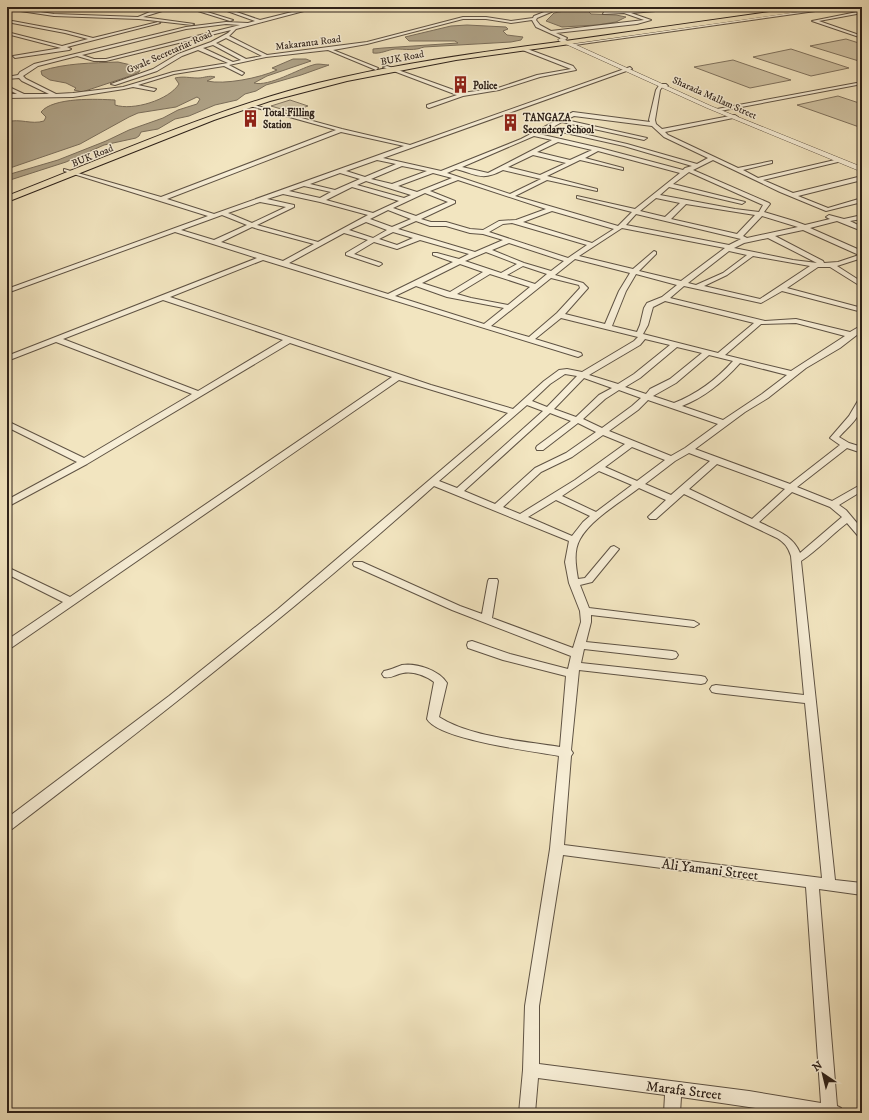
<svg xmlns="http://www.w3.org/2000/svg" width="869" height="1120" font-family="'IM FELL DW Pica',serif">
<rect width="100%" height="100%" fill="#f2e5c0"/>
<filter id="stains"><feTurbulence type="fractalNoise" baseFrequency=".005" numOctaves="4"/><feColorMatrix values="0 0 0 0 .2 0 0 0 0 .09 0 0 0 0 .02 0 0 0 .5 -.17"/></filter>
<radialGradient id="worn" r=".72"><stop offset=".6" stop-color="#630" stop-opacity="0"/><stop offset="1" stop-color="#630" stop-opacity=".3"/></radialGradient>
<path fill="#d1c4a4" stroke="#80735f" d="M846,39L862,44V62L810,46Z
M791,49L849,68L811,76L753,57Z
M733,60L791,80L750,88L694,67Z
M838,96L862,104V128L797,105Z
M290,100L308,106L291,112L271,106Z"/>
<path fill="#afa388" stroke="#7b6f5c" d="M584,7L591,14L616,15L626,17L616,22L597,25L562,27L546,21L554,13Z
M467,25L506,27L508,29L503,31L507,35L523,37L521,40L511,42L424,47C414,51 406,49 395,49C387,50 381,54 373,53V49L383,48L458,43L455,41H409L405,37L451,26Z
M293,59H306L311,61L267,76L254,83C269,87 298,69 313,65C318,63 324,65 329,65L301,75L266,85L256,91L245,94L237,100L215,105L189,116L175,119L158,129L141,132L139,136L136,138L104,145L66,162L7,181V175L58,160L106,141L129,130L163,118L178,110L197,104L200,99L197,97L176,107L138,113L129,117L80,144L7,169V122C20,118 31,125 44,121L46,117L41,112C53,97 97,99 115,100V105C133,111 169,100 179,84L175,78C184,76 189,78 198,78C204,78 209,75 215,77L207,81C224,85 260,78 277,70L272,68Z
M118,62L131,65L140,70L139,72L133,75L82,92L74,90L76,88L66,83L50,80L42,75L41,71C66,63 92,63 118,62Z"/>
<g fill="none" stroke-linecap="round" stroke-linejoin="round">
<defs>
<path id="minor" d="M7,7L54,14L138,17L157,9L175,7L143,17L194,24L192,25L139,19L54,16L7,9Z
M185,7H191L233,20L230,21Z
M216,7H222L260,20L312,7H319L236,29L229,36L267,55L367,42L463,17H486L511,21L533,18L534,16L557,7H563L537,18L536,20L540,25L551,31L644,20L624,13L603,14L604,12L618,11L608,7H614L625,11L705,7L631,13L651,20L637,24L556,33L567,38L565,40L536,27L532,20L511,23L486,19H463L367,44L333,50L378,68L376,70L328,50L266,57L229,65L244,73L242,75L224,66L174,74L138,85L156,89L154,91L133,87L124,89L73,97L7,98V94H17L7,89V86L24,94H49L22,81L19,78L7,79V77L18,75L20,72L34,64L186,27L226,22L248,23L255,21ZM226,24L240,25L106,59H94L82,55L186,29ZM231,30L228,33L211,42L178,54L153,69L111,84L115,85L157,71L182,56L198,50L228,63L173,72L123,87L73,93L56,94L26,79L23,76L38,66L77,56L94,61H106ZM226,38L262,56L246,59L216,43ZM213,45L241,60L233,62L203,48Z
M833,7H844L575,45L573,44Z
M862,11V13L819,21L862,36V38L812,21Z
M7,20L66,31L93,38L158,22L160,23L67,47L71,49L69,50L15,58L13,56L61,48L7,34V32L62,46L88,39L65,33L7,22Z
M522,47L573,66L576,70L540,77L499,90L463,96L429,108L427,107V105L457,95L383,67L387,66L462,93L498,88L537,75L571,69L520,49Z
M630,67L632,69L383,158L441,171L521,139L573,112L650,122L649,120L656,90L660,84H666L668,86H663L660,90L655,120L656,124L662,129L735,115L738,117L665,132L668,135L738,168L772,161V163L743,170L758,178L839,159L842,161L763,180L793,193L862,176V180L798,196L828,208L862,198V202L826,211L780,192L713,160L693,170L769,203L770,204L764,212L794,221L805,225L830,219L826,217L829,215L844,219L862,215V219L850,221L862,227V231L837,221L810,228L862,251V258L837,266L862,282V287L830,267H818L787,288L862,308V312L782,291L761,303L684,286L670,298L765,321L796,319L850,332L862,325V331L840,348L806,368L768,398L745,412L695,449L790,484L840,445L830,438L849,416L859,399H862C862,417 851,424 839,437L849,443L862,447V453L847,448L797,487L832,501L862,484V491L839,505L846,510L862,529V538L859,537L847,523C831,535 818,550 801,561L835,880L862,883V895L819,889L837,1106L841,1108L843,1113H789L681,1097L680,1113H664L665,1095L538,1078L535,1113H519L523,1070L525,1006L550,849L559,756C534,751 439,740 427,719L434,682C426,676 414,671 403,673C396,674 391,679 384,677L382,674L384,671C390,670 396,667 402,665C417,663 439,670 447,683L439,717C470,737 523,741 560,747L566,676L503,660L468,648L467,645L468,642L472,641L510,654L568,669L571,656L452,610L354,566L353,564L354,562H362L460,606L482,614L488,581L489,579H497L498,581L492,618L573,648L581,622L580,611L569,583L565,562L569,541L434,486C299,607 156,719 12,829L7,830V818L169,696L278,609L508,413L399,380L11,648L7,649V640L63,602L7,574V567L70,597L392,377L290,343L87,464L7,507V500L77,462L7,427V421L84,458L192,394L56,342L7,361V356L257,258L175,232L7,293V289L208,216L64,171V169L161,197L336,130L250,106V104L342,129L410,145ZM574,116L652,126L664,137L708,158L697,164L627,144L553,127L562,122L644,140L647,138L566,120ZM548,129L624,146L692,166L685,168L683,170L600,148L539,134ZM341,132L404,146L214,214L167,199ZM534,136L552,140L488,173L462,167ZM558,142L592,150L570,160L537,152ZM598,151L680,173L635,209L577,196V198L632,212L618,226L515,196L547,180L597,191V189L547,176L580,160L623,170V168L585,158ZM533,155L566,163L540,175L508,167ZM377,160L396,164L365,177L346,171ZM402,166L427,171L392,184L371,179ZM456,169C478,175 482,181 503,170L541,179L510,194L447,173ZM689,172L763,205L759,212L735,209L660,195L669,187L742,204L745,202L673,184ZM340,173L360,179L335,190L310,184ZM433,173L452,178L417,192L398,186ZM458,180L546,209L516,220L499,221L483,230L470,229L446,222H431L421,219L455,203V201L430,191ZM366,181L411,195L404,198L357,185ZM304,186L331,192L320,198L289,191ZM352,187L399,201L373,213L326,200ZM425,193L448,202L416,216L393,208ZM283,194L320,202L368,215L318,242L257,225L294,207V205L267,199ZM656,198L680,203L665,217L640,211ZM260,202L286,207L252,223L228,213ZM686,204L755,215L737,234L671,219ZM388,210L411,219L392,227L370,219ZM552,211L614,229L592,243L523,222ZM636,214L741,239L729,245L626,225ZM222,215L247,225L214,240L181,230ZM762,216L798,227L747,238L743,236ZM416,221L430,226H446L470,233L483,234L503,240L475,252L398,229ZM366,222L387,230L373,238L349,230ZM512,223L587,245L568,258L489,232L503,224ZM252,227L258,229L314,244L283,261L221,242ZM622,228L725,248L681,281L639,271L656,254V252L654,251L633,269L579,256ZM803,230L859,255L838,262L824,263L823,261L775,236ZM393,232L413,238L397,245L379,239ZM344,233L368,240L346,253V255L379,266L382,264L381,263L354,254L374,242L397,249L420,240L469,254L459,259L437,253H433V255L453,262L388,294L289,263ZM768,238L817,263L793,260L734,248L744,243ZM509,243L564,261L551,271L524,263L492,250ZM729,251L747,255L723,273L696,285L688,283ZM486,252L517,264L501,273L465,261ZM753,256L810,266L760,299L704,286L727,275ZM575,259L630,273L619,291L605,324L565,314L588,288L583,283L555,275ZM263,260L578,357L582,355L581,353L535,339L561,318L638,337L634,341L582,372L567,369L559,370L544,381L513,409L431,385L170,297ZM460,264L483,272L450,292L422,283ZM523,266L547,274L535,284L507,275ZM490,274L530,287L508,305L471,298L457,294ZM636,274L677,285L662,297L647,303L644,308L640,325L637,332L612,326L626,291ZM551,278L579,285L580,288L557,313L529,337L491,326ZM416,286L447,297L504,308L484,324L395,296ZM163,300L283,340L198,391L63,339ZM665,301L754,323L718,353L643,334L648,325L653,307ZM796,323L845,336L791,371L725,355L761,324ZM645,339L670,345L634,374L618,384L589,375L640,345ZM677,347L702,353L670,379L650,389L646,394L625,387L640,378ZM709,355L733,361C716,380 697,394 674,403L653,396L676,383ZM740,363L787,375L762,394L723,420L682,406C705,397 723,382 740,363ZM565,374L577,376L547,407L532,401L550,384ZM584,378L612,388L599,395L576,417L554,409ZM619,390L641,398L632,406L602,428L583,419L605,399ZM648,400L718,424L685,448L671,456L609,431L638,410ZM527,405L543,411L457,488L439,481ZM550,413L571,421L537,446L536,448L537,450H543L578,423L596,432L566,453L535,468L495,504L464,491ZM603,435L625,444L575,480L520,514L503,507L541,472L572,457ZM632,447L665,460L637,481L605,467ZM689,453L710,461L671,495L645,484L675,461ZM717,464L785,489L752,519L689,489ZM599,471L632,485L596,512L562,496ZM639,488L666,500L650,515L648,517L650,519H656L684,494L777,538C785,543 788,547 791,556L804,695L716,685L712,686L710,689L712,692L716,693L805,703L822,878L564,845L571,756L573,753L571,750L579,670L701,684L705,683L707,680L705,677L701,676L581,663L584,649L672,659L676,658L678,655L676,652L672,651L586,642L591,622V615L694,627L699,624L694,621L589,608L580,585L592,582L619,549L614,546L611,547L585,578L578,579C576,567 573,551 580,539C591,519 621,502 639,488ZM792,492L830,507L842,517L800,553C793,535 775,530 759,522ZM556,500L590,516L583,522L572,536L528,517ZM563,855L806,887L821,1103L749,1091L539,1064V1006Z
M862,82V84L720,111L717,109Z"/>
<path id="tertiary" d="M561,38L711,106L862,167V172L707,108L559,41L558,40Z"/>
<path id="primary" d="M805,7H822L819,9L456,60L347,81L270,101L214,120L7,202V196C110,156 211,110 318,83C395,64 473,53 551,43C636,31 720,19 805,7Z"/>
</defs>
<use href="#minor" stroke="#5f5344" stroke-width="2"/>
<use href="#tertiary" stroke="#5f5344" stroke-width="1"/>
<use href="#primary" stroke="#2e221a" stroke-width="2"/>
<use href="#minor" fill="#f7eed6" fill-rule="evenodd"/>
<use href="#tertiary" fill="#f7eed6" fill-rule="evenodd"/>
<use href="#primary" fill="#f2e5c0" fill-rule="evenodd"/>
</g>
<defs>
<symbol id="building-bare" viewBox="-9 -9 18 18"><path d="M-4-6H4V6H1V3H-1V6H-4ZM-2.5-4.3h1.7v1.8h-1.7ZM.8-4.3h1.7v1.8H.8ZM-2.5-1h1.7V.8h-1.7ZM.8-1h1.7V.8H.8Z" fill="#8f2418" stroke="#f7eed6" stroke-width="2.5" paint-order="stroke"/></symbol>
</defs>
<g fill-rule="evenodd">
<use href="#building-bare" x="448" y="72" width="25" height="25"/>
<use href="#building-bare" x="238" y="106" width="25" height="25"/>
<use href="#building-bare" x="498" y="110" width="25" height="25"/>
</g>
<g text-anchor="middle" stroke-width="3" stroke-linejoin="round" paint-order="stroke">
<g font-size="10" fill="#2e221a" stroke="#f7eed6">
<text transform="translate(308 42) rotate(-7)" y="4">Makaranta Road</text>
<text transform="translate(169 51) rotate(-24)" y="4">Gwale Secretariat Road</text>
<text transform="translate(402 57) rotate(-11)" y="4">BUK Road</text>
<text transform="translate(715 97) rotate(24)" y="4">Sharada Mallam Street</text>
<text transform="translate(92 155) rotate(-22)" y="4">BUK Road</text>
</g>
<g font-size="10" font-weight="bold" fill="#2e221a" stroke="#f7eed6" text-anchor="start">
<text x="473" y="89">Police</text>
<text x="263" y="116">Total Filling<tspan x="263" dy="12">Station</tspan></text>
<text x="523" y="121">TANGAZA<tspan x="523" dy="12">Secondary School</tspan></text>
</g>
<g font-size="14" fill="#2e221a" stroke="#f7eed6">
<text transform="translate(710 869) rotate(7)" y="5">Ali Yamani Street</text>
<text transform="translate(684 1090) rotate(7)" y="5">Marafa Street</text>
</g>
</g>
<rect width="869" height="1120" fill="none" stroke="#f2e5c0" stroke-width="24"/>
<rect x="8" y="8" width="853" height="1104" fill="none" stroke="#2e221a" stroke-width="2"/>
<rect x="12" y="12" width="845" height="1096" fill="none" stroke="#2e221a"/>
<g transform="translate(823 1074) rotate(325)" stroke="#f7eed6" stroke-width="3" paint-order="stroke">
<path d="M0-3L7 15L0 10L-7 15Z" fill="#2e221a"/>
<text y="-6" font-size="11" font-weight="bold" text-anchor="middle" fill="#2e221a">N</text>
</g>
<rect width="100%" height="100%" filter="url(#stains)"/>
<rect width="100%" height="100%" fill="url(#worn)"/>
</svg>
